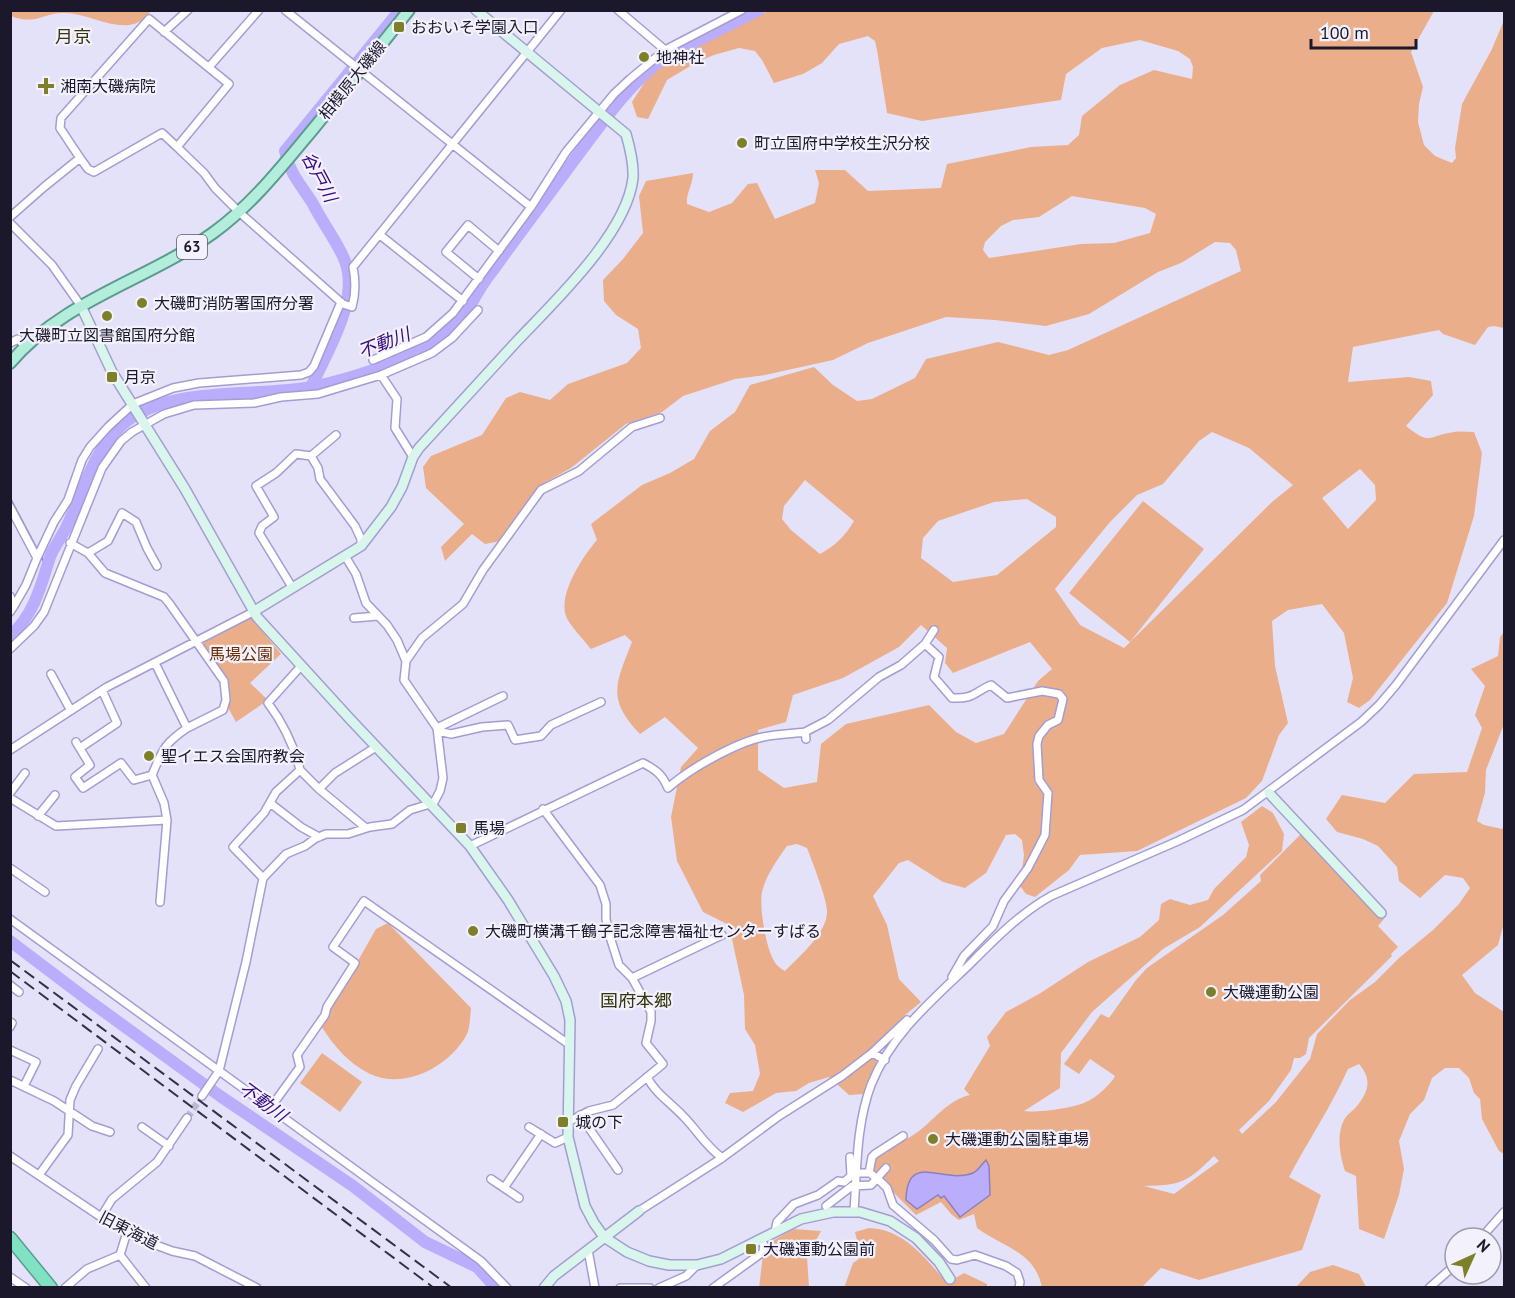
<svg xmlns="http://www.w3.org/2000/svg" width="1515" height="1298" font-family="'PT Sans','Noto Sans JP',sans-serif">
<rect width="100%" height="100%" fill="#e4e2f9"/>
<path fill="#ebae8a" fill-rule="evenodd" d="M11,10H151V11C129,42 94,13 65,13C45,12 35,26 11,16Z
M768,11H1434L1411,52L1423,87L1419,104L1418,122L1424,145L1435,156L1452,163L1456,158L1455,148L1462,104L1492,49L1504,20V328L1494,326L1488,327L1475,345L1443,334L1439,330L1353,347L1348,382L1409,377L1431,381L1433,395L1406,426C1431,446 1427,436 1454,432C1460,431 1467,432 1474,432L1482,453L1474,516L1447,603L1370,700L1359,708L1347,702L1353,678L1344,633L1322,604L1288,610L1272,621L1275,666L1288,723L1279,735L1262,781L1246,798L1137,851L1080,855L1069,870L1035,897L1026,894L1020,886L1024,855L1022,840L1015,834L1006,835L986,873L965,888L943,882L908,860L899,863L873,896L887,925L899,979L921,1002L904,1016L881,1041L874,1072L864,1094L849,1095L829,1077L809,1083L796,1091L776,1093L743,1112L725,1103L730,1093L753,1091L760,1074L755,1045L745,1029L744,995L729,925L703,912L677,861L671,817L681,767L698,748L665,717L640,734C606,699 616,683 632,642L625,635L591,649C585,641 569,625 566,616C558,594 583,556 597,540L591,524L642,485L670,473L694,459L710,431L735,412L750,385L814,367L833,385L857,401L872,399L915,378L926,359L998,342L1049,355L1068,350L1241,271L1236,250L1230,243L1215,242L1181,263L1158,272L1089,314L1046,326L995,320L946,317L868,343L833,360L765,375L735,379L683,396L662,412L626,424L571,468L539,486L512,539L485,544L472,534L445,561L441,547L464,524L426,488L423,467L431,456L482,435L506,398L520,392L550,400L568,384L627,363L641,348L638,329L616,315L604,301L603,280L623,259L643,233L639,196L646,181L693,173C693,185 686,192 687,204L709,212L732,203L748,184L757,183L775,219L815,203L819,183L815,170H845L868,191L941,188L947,164L1031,147L1068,145L1079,135L1082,116L1120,85L1154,70L1192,79L1193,67L1190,59L1178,51L1140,40L1102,48L1066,74L1061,100L922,121L887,113L877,50L875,41L868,36L839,44L822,63L803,74L774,83L762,60L755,51L739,48L714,55L697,62L667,80L648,119L637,117L632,102L648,77L681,53ZM1072,196L1145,208L1156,214L1150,233L1114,243L1081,244L989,258L983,250L985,242L1001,226L1013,220L1039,217ZM1212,432L1249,448L1293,485L1272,502L1124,648L1080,625L1055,589L1110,522L1137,495L1163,484L1199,441ZM1360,469L1375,485L1376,500L1348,529L1322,498ZM805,480L854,521C846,535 835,546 820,554L791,530L782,519L784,506ZM1027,499L1056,517V527L997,575L953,582L921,558L923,538L938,521L994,502ZM921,625L947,648L945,663L953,673L1030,642L1052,669L1038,681L1004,734L976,743L956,732L929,705L846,724L821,744L817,782L784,788L758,770V730L786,722L793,695L843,678L899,647ZM797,844L807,848C812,861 827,899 827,911C828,932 799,957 785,971C780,968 777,966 774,961C766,947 759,908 762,892C766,875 777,860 787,846Z
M1143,501L1204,549L1130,642L1069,593Z
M251,617L281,654L250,683L268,700L236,722L227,706L230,692L202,644Z
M1504,632V724L1486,770L1485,793L1477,821L1484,825L1502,829L1504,827V923L1498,945L1462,975L1475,993L1504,1012V1154L1499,1151L1482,1119L1480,1099L1474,1093L1469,1078L1459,1068H1445L1432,1078L1424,1100L1410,1114L1399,1141L1404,1169L1399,1195L1384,1239L1359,1229L1356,1176L1345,1171C1340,1156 1336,1135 1344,1120C1347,1114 1353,1111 1357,1106C1369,1091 1372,1079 1359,1064L1348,1069C1331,1107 1308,1141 1289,1177L1321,1195L1302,1250L1199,1280L1161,1268L1141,1288L1042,1287C1034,1251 1004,1248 977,1228L974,1214L959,1220L952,1215L941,1202L916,1215L874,1173L871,1168L873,1158C888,1149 905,1141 919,1131C936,1118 948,1100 970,1095L964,1089L990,1046L987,1037L1006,1012L1039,994L1088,962L1140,937L1159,920L1161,904L1170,899L1190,905L1208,900L1214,889L1246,857L1249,845L1241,822L1262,806L1273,813L1284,834L1282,851L1200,927L1163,949L1092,1012L1061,1053L1060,1088L1024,1111C1037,1113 1076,1108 1088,1101C1097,1097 1111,1084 1115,1076L1090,1059L1079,1074L1064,1064L1101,1014L1109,1018L1136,980L1147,968L1223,915L1261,881L1260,875L1302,833L1384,919L1378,926L1398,947L1391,954L1392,956L1309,1038L1306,1054L1300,1058H1294L1291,1070L1269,1101L1239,1130L1242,1134L1276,1102L1310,1059L1317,1034L1350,1000L1375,982L1399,958L1433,930L1459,904L1470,888L1463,878L1445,875L1420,898L1399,881L1397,867L1378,846L1363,839L1337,832L1326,819L1342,795L1385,803L1414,774L1467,772L1482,728L1475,715L1485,686L1471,669L1498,656L1500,637ZM1214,1156L1219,1161L1174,1194L1144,1186C1182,1185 1186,1183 1214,1156Z
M388,923L471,1008C470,1017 470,1029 466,1036C448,1067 405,1090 370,1074C348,1063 334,1046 321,1026L376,929Z
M322,1053L362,1082L340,1112L300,1083Z
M869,1228C904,1229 926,1259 947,1283L964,1273L987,1284V1288H844L853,1263L859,1259L860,1252L855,1232Z
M793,1229L821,1231L807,1257L809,1287L759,1288L764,1246Z
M1333,1265L1359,1274L1366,1287H1296L1310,1272Z"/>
<path fill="#baadfb" stroke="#8a80bd" stroke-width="1.5" d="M986,1160L989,1166L990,1195L960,1217L944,1196L941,1198L938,1195L917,1209L906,1200C907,1150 944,1185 973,1173C978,1171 982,1164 986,1160Z"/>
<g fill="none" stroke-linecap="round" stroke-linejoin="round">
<path stroke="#8a80bd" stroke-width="2" d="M10,498L38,551
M41,556L47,568"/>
<path stroke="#baadfb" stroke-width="12" d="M311,387C327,352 360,300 345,261C338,243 322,222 313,204C306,192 296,181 291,169C288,164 287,157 285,151L400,10
M10,636C34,615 41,586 50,557C54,547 61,538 66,528C83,493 92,453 121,426C166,384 256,398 312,387C346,380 397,364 427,346C438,340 463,319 469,308C476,295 484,281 494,269C520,232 548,196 575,159C600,126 631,81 665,57L759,10
M10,941L84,997L220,1096L353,1186L425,1242L477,1267L496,1288"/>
<path stroke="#bcbad0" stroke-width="7" stroke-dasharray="7 3.5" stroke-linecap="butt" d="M187,1118L202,1096"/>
<defs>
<path id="street" d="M285,10L531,207
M618,10L665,50
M164,32L188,10
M209,67L259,10
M177,147L204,173L215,188L239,212L343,304L352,307C356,293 356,282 353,267L561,10
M10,217L44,187L80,158L60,128L61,118L149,19L229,84L177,147L162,133L94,172L88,169L80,158
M10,223L52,265L81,306
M380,235L463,301
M479,279L446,252L468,225L499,251
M10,343L18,339L25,346
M373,360L426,337L453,313L531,207L566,152L614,94L630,79L665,50L742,10
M381,375L397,399L395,428L413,457
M311,456L318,468L320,479L355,526L361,539V546
M10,507L37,558L54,522L68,500L82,460L90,447L108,427L133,404L173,388L199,383L301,375L309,372L314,366L341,302
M70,543L88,553L105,573L164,597L169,603L224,681L226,700L223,710L187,728
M88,553L108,541L122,513L136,522L147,548L157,566
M345,556L356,574L366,603L387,625L397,640L406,661L404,680L437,728L443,778L440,791L432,806
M292,587L259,533L262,526L274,517L256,486L276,473L296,454L311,456L336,435
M10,596L14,606L10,612
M14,606L26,585L37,558
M354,618L378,616
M925,644L939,657L934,677L952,698C975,699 974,692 991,685L1007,698L1042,691L1059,694L1063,699L1058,720L1048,725L1039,736L1037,744L1039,780L1048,793L1045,835L1028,868L1004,901L993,926L964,956L952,977
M10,649L34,626L44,612L102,468L121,441L132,432L164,414L194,405L254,403L281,397L318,394L381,375L432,353L452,338L478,310
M406,661L422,638L463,604L483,570L541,490L579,471L632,427L660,418
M155,663L187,728C164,744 163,749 152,775L164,803L167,820
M51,674L70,709
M437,728L503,696
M438,731L451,734L482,727L508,725L515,740L541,736L551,725L601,702
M805,732L828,720L879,677L901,665L925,644L934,630
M76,742L90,765L75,777L83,788L121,763L134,780L152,775
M80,748L117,723L102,690
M10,750L107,687L253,612
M300,770L319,789L335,773L376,747
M319,789L366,828
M10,793L25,773
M10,798L56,826L167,820L160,902
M270,803L301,827L319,837
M543,809L600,885L606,904V919L610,937L619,965L632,978L651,1012V1021L646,1043L663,1064L613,1105L589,1111L568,1122
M38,816L55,795
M470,846L643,763C656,770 662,774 668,788C689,769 735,743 763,737C777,734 791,734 805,732L806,739
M10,868L45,892
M263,878L286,854L305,846L316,838L326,834H348L370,827L392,824L410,810L430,804
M10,919L481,1261L507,1288
M632,978L722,935
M10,985L19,992
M10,1022L12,1023L10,1027
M10,1050L36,1062L24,1086
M872,1053L907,1020
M647,1077C655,1093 671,1103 683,1116C698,1131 703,1143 722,1158
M10,1080L54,1101L92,1126L110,1132
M202,1096L219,1071L246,962L263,878L233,847L264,813L276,792L300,770C294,746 283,723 268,703L301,666
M271,1107L300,1067L297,1055L325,1015L327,1007L355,963L333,947L364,901L570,1045
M580,1115L618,1170
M142,1127L169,1146
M529,1127L555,1143L568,1137
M10,1156L110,1223L140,1239L172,1251L195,1256L257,1288
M857,1173H870L881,1182L887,1188L893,1205L934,1240L951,1259L957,1260L975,1255L1006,1266L1017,1273L1020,1282L1019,1288
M869,1173L872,1157L875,1154L903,1136
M39,1175L68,1135L70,1100L76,1086L98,1049
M491,1179L519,1198
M504,1188L541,1134
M826,1206L852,1186L871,1185L886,1168
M639,1211L722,1158L779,1116L842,1076L872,1053L885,1060
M854,1211C857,1170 856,1125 871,1085C891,1035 930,1002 968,966C994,940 1019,914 1051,896L1178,841L1243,810L1361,722L1379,705L1396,685L1504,540
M101,1217L112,1199L157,1162L187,1118
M127,1232L120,1255L146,1288
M775,1232L777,1222L794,1204L818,1195L838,1181L844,1182L851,1176L850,1157
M1481,1238L1504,1212
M588,1250L595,1288
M10,1277L26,1288
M65,1288L87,1269L120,1255
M620,1288H650
M659,1288L686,1276L697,1265
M713,1288L763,1252L764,1245L760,1239
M1429,1288L1455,1265"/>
<path id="secondary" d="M81,306L112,372L185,489L257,617L350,719L470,846L508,900L554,976L566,1001L570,1020L568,1137L585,1206L594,1223L604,1237L627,1252L649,1261L669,1265H697L721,1259L801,1219L833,1212H860L890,1221L916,1238L939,1262L950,1279
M253,612L361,546L391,507L402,487L413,457L419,448C452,412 485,376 518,340C555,301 627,233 633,178C634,163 630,148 626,134L476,10
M1269,793L1381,913
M544,1288L554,1276L639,1211"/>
<path id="primary" d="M10,363C63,300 148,280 213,233C252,205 283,165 314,128C346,89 377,50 409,10"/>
<path id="highway" d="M10,1238L51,1288"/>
</defs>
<use href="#street" stroke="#a49dd2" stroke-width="10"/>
<use href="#secondary" stroke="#a49dd2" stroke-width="12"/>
<use href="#primary" stroke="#5d9b8e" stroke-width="14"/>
<use href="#highway" stroke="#5d9b8e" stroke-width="15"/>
<use href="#street" stroke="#fff" stroke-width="7"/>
<use href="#secondary" stroke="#d9f6ed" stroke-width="9"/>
<use href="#primary" stroke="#b3eedb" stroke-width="10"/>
<use href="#highway" stroke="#80e2c3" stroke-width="12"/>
<path stroke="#333045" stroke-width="2" stroke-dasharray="12 6" stroke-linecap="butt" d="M10,960L452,1288
M10,971L434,1288"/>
</g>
<g fill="#7d8029" stroke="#f2f1fc" stroke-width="2">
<rect x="393" y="21" width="12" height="12" rx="3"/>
<circle cx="644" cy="57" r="6"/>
<path d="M43 77h6v6h6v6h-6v6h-6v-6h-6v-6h6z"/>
<circle cx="742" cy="143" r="6"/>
<circle cx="142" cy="303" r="6"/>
<circle cx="107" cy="316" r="6"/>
<rect x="106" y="371" width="12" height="12" rx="3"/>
<circle cx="149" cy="756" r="6"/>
<rect x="455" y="822" width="12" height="12" rx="3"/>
<circle cx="473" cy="931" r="6"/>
<circle cx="1211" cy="992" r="6"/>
<rect x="557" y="1116" width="12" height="12" rx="3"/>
<circle cx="933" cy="1139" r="6"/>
<rect x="745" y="1243" width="12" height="12" rx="3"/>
</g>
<g text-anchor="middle" stroke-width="4.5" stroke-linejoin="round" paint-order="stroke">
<rect fill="#f2f1fc" stroke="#5c596a" stroke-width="1.5" x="177" y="235" width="30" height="24" rx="4.5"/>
<g font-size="15" font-weight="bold" fill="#1b182c">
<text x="192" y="252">63</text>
</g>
<g font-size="16" fill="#1b182c" stroke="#f2f1fc" text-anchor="start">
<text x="411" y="33">おおいそ学園入口</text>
<text x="656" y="63">地神社</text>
<text x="60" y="92">湘南大磯病院</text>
<text x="754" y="149">町立国府中学校生沢分校</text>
<text x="154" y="309">大磯町消防署国府分署</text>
<text x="107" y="341" text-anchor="middle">大磯町立図書館国府分館</text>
<text x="124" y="383">月京</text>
<text x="161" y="762">聖イエス会国府教会</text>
<text x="473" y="834">馬場</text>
<text x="485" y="937">大磯町横溝千鶴子記念障害福祉センターすばる</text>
<text x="1223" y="998">大磯運動公園</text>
<text x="575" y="1128">城の下</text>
<text x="945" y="1145">大磯運動公園駐車場</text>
<text x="763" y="1255">大磯運動公園前</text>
</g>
<g font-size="16" fill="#1b182c" stroke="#f2f1fc">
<text transform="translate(352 80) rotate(-51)" y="6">相模原大磯線</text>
<text transform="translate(129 1230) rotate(27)" y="6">旧東海道</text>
</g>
<g font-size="16" fill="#6a2e00" stroke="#f2f1fc">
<text x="241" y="660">馬場公園</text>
</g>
<g font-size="18" fill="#35360d" stroke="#f2f1fc">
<text x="73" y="43">月京</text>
<text x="636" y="1007">国府本郷</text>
</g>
<g font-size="18" font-style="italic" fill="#380a7e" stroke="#f2f1fc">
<text transform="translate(319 177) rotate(62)" y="6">谷戸川</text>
<text transform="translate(384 343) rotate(-21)" y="6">不動川</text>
<text transform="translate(263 1102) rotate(36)" y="6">不動川</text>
</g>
</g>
<rect width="1515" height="1298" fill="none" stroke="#1b182c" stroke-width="24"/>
<g transform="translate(1473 1256) rotate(45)"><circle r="28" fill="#f2f1fc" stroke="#9c9aa9" stroke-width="1.5"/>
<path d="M0-4.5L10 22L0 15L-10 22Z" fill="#7d8029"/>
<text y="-9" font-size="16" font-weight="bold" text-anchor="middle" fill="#1b182c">N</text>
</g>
<path d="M1311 39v9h105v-9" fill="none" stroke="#1b182c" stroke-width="3"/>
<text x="1320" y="39" font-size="18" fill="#1b182c" stroke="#f2f1fc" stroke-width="4.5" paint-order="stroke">100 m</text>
</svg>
